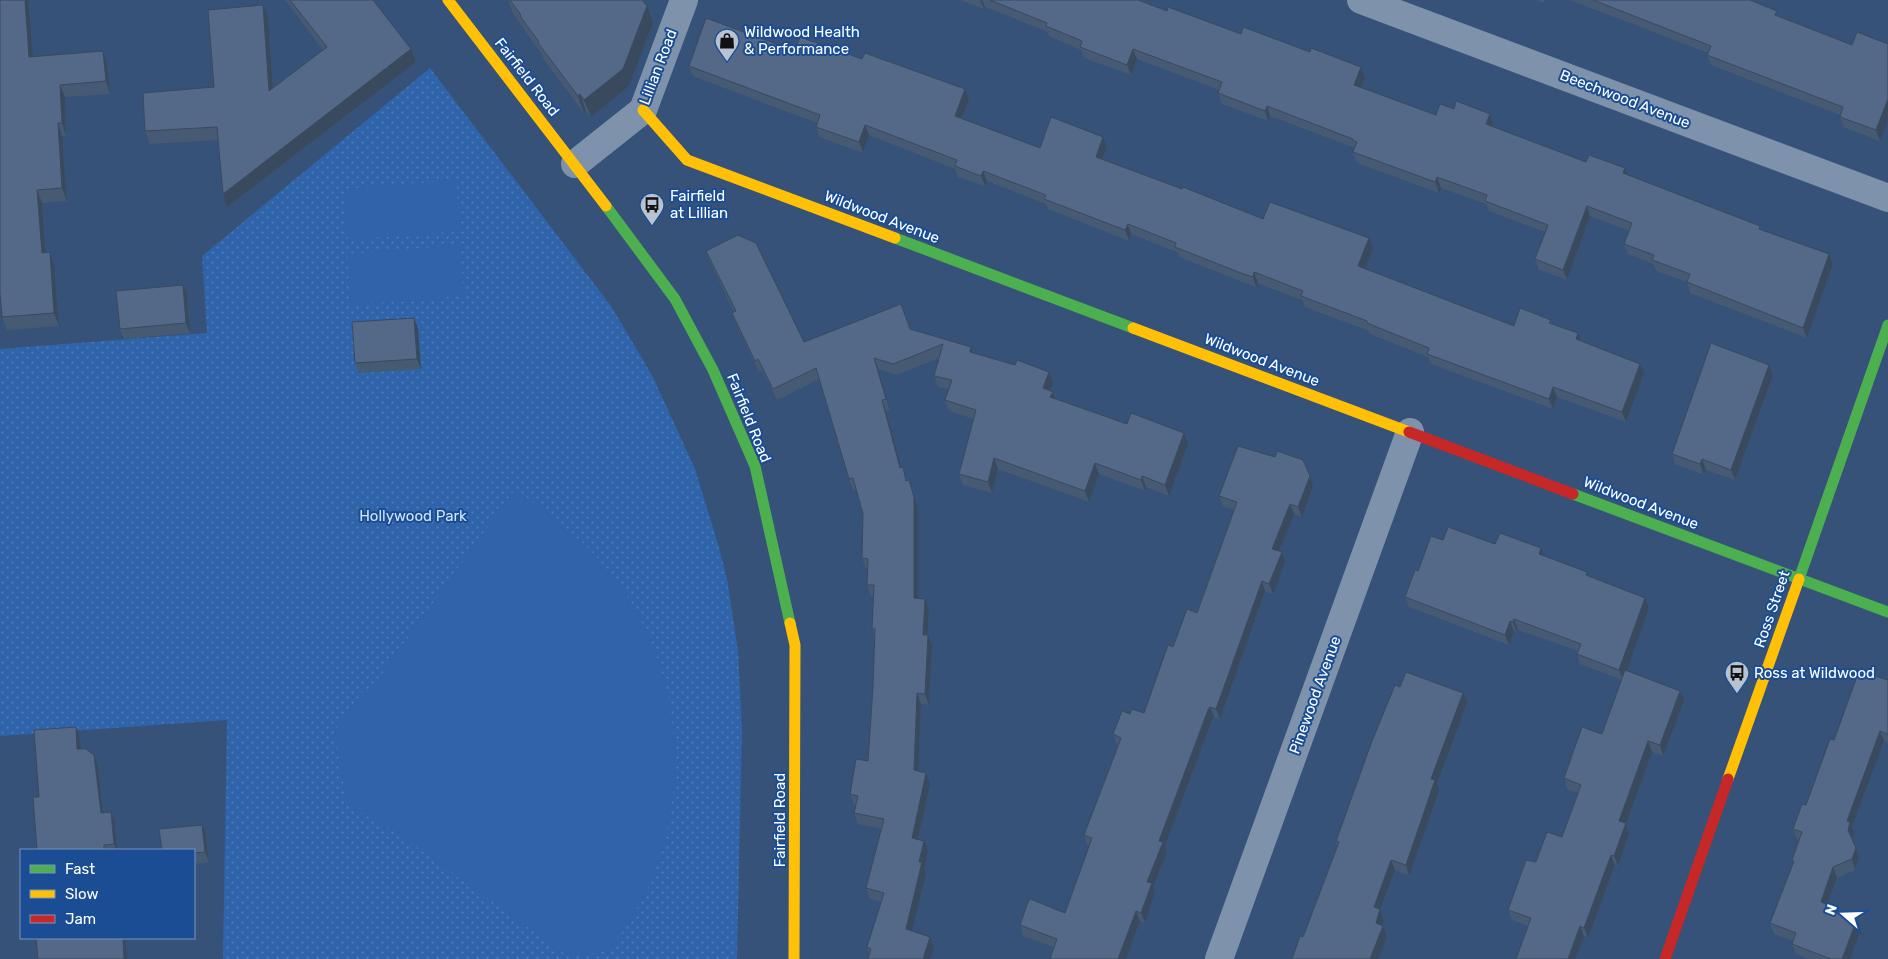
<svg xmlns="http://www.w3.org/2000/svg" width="1888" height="959" font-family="Rubik,sans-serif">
<defs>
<pattern id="park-dots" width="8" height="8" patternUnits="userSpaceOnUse" patternTransform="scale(1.25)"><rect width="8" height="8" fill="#2f64aa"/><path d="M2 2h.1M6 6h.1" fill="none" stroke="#4e7bb7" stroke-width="1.8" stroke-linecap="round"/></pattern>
</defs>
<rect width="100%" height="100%" fill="#365278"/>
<path fill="url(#park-dots)" d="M430,68L611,306L653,377L695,469L718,544L727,579L738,651L742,730L737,959H223L227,720L0,736V349L207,333L202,256Z"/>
<path fill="#2f64aa" d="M456,180L460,231L348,240L344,189Z
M460,245L464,296L351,305L347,254Z
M515,489C546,512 578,535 604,565C678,651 696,781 649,885C639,908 625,929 610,950L569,957L389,827L386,830L346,801L335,731L363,691L368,693Z"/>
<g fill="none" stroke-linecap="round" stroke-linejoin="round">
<path stroke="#7e92ab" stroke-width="28" d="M1361,0L1888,198
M575,164L643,110L684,0
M1219,959L1410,432"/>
<path stroke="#4caf50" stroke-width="11" d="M606,206L675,299L713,370L755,466L790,623
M895,238L1133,328
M1573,494L1888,612
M1799,579L1888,325"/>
<path stroke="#ffc107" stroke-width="11" d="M448,0L606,206
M643,110L687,160L895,238
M1133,328L1409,432
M790,623L795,645L794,959
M1728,779L1799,579"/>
<path stroke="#c62828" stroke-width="11" d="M1409,432L1573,494
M1665,959L1728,779"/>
</g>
<path fill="#475a74" d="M285,0H373L411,49L416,62L227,207L223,194L218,140L150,144L145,131L214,87L268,18L273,88L323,50Z
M508,0H642L653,23L629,86L591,117L586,111L584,113L544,60L542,54L526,33L524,28L513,14Z
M960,0H1138L1167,11L1241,34L1365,78L1361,88L1436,115L1454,109L1490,114L1493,124L1492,127L1586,162L1627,175L1761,230L1829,254L1833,264L1807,338L1690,293L1687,282L1656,271L1653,264L1628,254L1624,244L1629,231L1590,216L1567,280L1539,270L1535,259L1545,232L1489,211L1486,204L1441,188L1439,193L1357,163L1353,152L1355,148L1270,116L1268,121L1222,104L1218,93L1219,90L1137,59L1131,75L1084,58L1081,50L1049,36L1048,32L985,7L984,9Z
M1536,0H1545L1544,3Z
M1570,0H1750L1779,16L1852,45L1880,141L1843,127L1840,117V115L1711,65L1707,55L1708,53Z
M795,51L969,100L961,119L1040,148L1103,137L1107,147L1103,159L1182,189L1263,219L1373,248L1365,269L1514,326L1551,320L1552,324L1581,341L1644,374L1626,422L1557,397L1553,409L1431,364L1428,357L1370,334L1369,331L1305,307L1302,300L1258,283L1256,287L1245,283L1179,257L1177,252L1131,234L1129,241L1048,209L1046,204L987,181L985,186L958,177L955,169L869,135L863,153L819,137L816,127L817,123L693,76L689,66Z
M33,56L107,64L110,94L65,97L66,136H62L67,201L42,203L45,252L54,265L59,326L7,330L2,317Z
M706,251L804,342L910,329L971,347L974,353L1053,383L1050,391L1053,392L1055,399L1127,424L1184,433L1188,444L1169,496L1146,487L1145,491L1099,474L1089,502L998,469L992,493L963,485L959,474L974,419L949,411L945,400L949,389L938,387L934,376L939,358L897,375L878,369L890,410L886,411L901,468L913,491L918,508V599H925L929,610L928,635L932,646L929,705L921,704L918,771L930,784L918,840L928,852L924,869L926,873L912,931L930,937L934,948L930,959H868L869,955L867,947L881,902L870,899L866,888L882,829L858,824L854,813L856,806L854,805L850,794L868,761L873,687L875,637L872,629L873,596H871L867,585L868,570L866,569L862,558L863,514L856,489L853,490L849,479L819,379L777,400L762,370L759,372L736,324L732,313L734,312L710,262Z
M187,295L190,333L124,339L120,329Z
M418,328L421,369L359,373L355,363Z
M1769,365L1773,375L1735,480L1706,470L1704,475L1675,464L1672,454Z
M1313,486L1302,517L1294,514L1279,552L1285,563L1273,594L1265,591L1220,719L1214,717L1212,720L1165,846L1167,852L1153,887L1155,893L1145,923L1140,921L1126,959H1050L1054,947L1023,936L1020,925L1065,913L1090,846L1087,845L1084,835L1118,745H1117L1113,734L1130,714L1144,713L1173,647L1197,613L1234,510L1223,506L1219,496Z
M1443,540L1541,548L1544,556L1588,576L1645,598L1649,608L1626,671L1684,701L1663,756L1652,752L1626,824L1629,834L1618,866L1615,865L1588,938L1584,936L1575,959H1516L1528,926L1512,920L1508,910L1536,862L1562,837L1578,793L1567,789L1564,778L1602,734L1622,680L1580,664L1577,654L1578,651L1518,630L1517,632L1514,631L1509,645L1409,607L1405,597Z
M1888,680V743L1884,741L1852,827L1854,832L1852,839L1859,858L1855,870L1837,878L1827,905L1838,909L1840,913L1861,930L1850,959H1809L1796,954L1792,944L1793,941L1774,934L1770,923L1793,864L1792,860L1799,840L1797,839L1793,829L1806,805L1834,740Z
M1400,687L1467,703L1437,784L1439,791L1409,876L1395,870L1380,910L1384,920L1382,926H1383L1387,937L1378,959H1292L1303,937L1337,846L1336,841Z
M76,727L80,738V749L94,755L98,765L103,812H111L115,822L117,850H37L39,797Z
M202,825L206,835L209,862L194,864V850Z"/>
<path fill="#3a4a5e" d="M25,0H28L34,69L29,57Z
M980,0H982L985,7L984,9Z
M263,5L268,18L274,104L269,91Z
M647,6L653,23L629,86L591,117L584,100Z
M411,49L416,62L227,207L223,194Z
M1133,49L1137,59L1131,75L1127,65Z
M103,51L107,64L110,94L106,81Z
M1361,67L1365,78L1358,96L1354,85Z
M60,85L65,97L66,136L62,123Z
M965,89L969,100L958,126L955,116Z
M580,94L586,111L584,113L578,96Z
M1888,99V119L1880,141L1876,130Z
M1267,106L1270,116L1268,121L1265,111Z
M1490,114L1493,124L1489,135L1486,124Z
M58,123L62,136L67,201L62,188Z
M865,125L869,135L863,153L859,142Z
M1103,137L1107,147L1100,167L1096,157Z
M1625,168L1629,179L1623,173Z
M983,171L987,181L985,186L981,176Z
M1437,177L1441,188L1439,193L1435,182Z
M37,190L42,203L46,265L42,253Z
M1587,206L1590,216L1567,280L1563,270Z
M1128,224L1131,234L1129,241L1125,230Z
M1369,238L1373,248L1362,277L1358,266Z
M50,252L54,265L59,326L54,313Z
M1829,254L1833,264L1807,338L1803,328Z
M1254,272L1258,283L1256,287L1253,277Z
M183,285L187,295L190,333L186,323Z
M414,318L418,328L421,369L417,359Z
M1578,333L1582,344L1576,339Z
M971,347L975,358L970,352Z
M874,358L878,369L890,410L886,399Z
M1640,364L1644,374L1626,422L1622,412Z
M1769,365L1773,375L1735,480L1731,470Z
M1049,372L1053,383L1047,399L1043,388Z
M1553,387L1557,397L1553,409L1549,399Z
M1053,392L1057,403L1050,397Z
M882,400L886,411L904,479L900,468Z
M1184,433L1188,444L1169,496L1165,485Z
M994,458L998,469L992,493L988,482Z
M1702,459L1706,470L1704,475L1700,464Z
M1095,463L1099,474L1089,502L1085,491Z
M1142,476L1146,487L1145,491L1141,480Z
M1310,476L1313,486L1302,517L1298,507Z
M909,480L918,508V609L914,598Z
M1290,504L1294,514L1276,559L1272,549Z
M1541,548L1545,559L1539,554Z
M1282,552L1285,563L1273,594L1269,584Z
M1262,581L1265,591L1220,719L1216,709Z
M1645,598L1649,608L1623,681L1619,670Z
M925,599L929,610L927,646L923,635Z
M1514,619L1518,630L1517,632L1513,622Z
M1510,621L1514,631L1509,645L1505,635Z
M928,635L932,646L929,705L925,694Z
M1680,691L1684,701L1663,756L1660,745Z
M917,693L921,704L918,781L914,770Z
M1463,693L1467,703L1437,784L1439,791L1409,876L1406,865L1431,779Z
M1210,707L1214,717L1212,720L1165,846L1167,852L1153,887L1155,893L1145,923L1141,913L1147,882L1159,841L1208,710Z
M76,727L80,738L81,760L77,749Z
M1880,731L1884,741L1852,827L1854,832L1852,840L1848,830L1847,821Z
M1648,741L1652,752L1626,824L1629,834L1618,866L1614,856L1619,821Z
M94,755L98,765L104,823L101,813Z
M926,773L930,784L916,849L912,838Z
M111,812L115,822L117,850H116L114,844Z
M202,825L206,835L209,862L205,852Z
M924,841L928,852L924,869L926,873L910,940L906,929L919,862Z
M1856,848L1859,858L1855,870L1852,859Z
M1611,855L1615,865L1588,938L1584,928Z
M1391,860L1395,870L1380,910L1384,920L1380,934L1376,923L1374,907Z
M1833,867L1837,878L1824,913L1821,902Z
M1136,911L1140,921L1126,959H1118Z
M1857,919L1861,930L1850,959H1842Z
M1383,926L1387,937L1378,959H1370Z
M1580,926L1584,936L1575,959H1568Z
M930,937L934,948L930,959H923Z
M123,938L126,946L127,959H124Z"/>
<path fill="#536987" stroke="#3a4a5e" d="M0,0H25L29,57L103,51L106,81L60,85L62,123H58L62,188L37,190L42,253L50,252L54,313L2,317L0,293Z
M290,0H373L411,49L223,194L217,127L145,131L143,93L214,87L208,10L263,5L269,91L327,47Z
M510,0H642L647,6L623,69L584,100L580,94L578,96L538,43L539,42L520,16L521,15Z
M990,0H1138L1167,11L1168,7L1241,34L1243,27L1310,52L1311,48L1361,67L1354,85L1436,115L1440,104L1454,109L1456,101L1490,114L1486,124L1586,162L1589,155L1625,168L1623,173L1760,226L1759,229L1829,254L1803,328L1687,282L1690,274L1652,260L1654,255L1624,244L1632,223L1587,206L1563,270L1535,259L1548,225L1485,201L1487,195L1437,177L1435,182L1353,152L1357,142L1352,140L1353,139L1267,106L1265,111L1218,93L1222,82L1133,49L1127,65L1080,47L1082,41L1046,26L1047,23Z
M1593,0H1750L1777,11L1775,15L1852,45L1857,32L1888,44V99L1876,130L1840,117L1843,107L1707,55L1711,46Z
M706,18L795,51L800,37L862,59L865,53L965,89L955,116L1040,148L1051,117L1103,137L1096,157L1182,189L1183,187L1263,219L1270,202L1369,238L1358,266L1514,326L1520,308L1551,320L1549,323L1578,333L1576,339L1640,364L1622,412L1553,387L1549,399L1427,354L1429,348L1367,323V321L1301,296L1303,291L1254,272L1253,277L1241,273L1175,247L1176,243L1128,224L1125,230L1044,199L1046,195L983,171L981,176L955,166L957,160L865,125L859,142L816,127L820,115L689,66Z
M738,235L756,243L804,342L901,304L910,329L971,347L970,352L1015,365L1017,360L1049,372L1043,388L1053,392L1050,397L1127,424L1131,413L1184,433L1165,485L1142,476L1141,480L1095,463L1085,491L994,458L988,482L959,474L976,410L945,400L952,380L934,376L943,344L893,364L874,358L886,399L882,400L900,468L903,467L906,481L909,480L914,497V598L925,599L923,635H928L925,694L917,693L914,770L926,773L912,838L924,841L919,862H922L906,929L930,937L923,959H868L871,949L867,947L884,893L866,888L884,819L854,813L858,796L850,794L856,759L868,761L873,687L875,629H872L874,585H867L868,559L862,558L863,514L853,478L849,479L816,368L773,389L758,359L755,361L732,313L736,311L706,251Z
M183,285L186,323L120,329L116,291Z
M414,318L417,359L355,363L352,322Z
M1711,343L1769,365L1731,470L1702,459L1700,464L1672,454Z
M1238,446L1275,457L1277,451L1303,460L1310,476L1298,507L1290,504L1272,549L1282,552L1269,584L1262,581L1216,709L1210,707L1208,710L1159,841L1163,842L1147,882L1152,883L1141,913L1136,911L1118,959H1050L1057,939L1020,925L1028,902L1030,899L1065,913L1092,838L1084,835L1121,738L1113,734L1122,711L1130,714L1132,709L1144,713L1168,645L1173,647L1187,609L1197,613L1237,502L1219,496Z
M1448,527L1495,544L1500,533L1541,548L1539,554L1587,572L1586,575L1645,598L1619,670L1577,654L1581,644L1514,619L1513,622L1510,621L1505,635L1405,597L1415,570L1418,571L1431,536L1443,540Z
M1625,670L1680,691L1660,745L1648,741L1619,821L1626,823L1614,856L1611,855L1584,928L1580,926L1568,959H1516L1531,918L1508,910L1526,860L1536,862L1547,832L1562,837L1581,785L1564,778L1582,727L1602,734Z
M1859,671L1888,680V734L1880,731L1847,821L1850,822L1848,830L1856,848L1852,859L1833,867L1821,902L1838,909L1837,912L1857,919L1842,959H1831L1792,944L1796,933L1770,923L1794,861L1792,860L1802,832L1793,829L1802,804L1806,805L1830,739L1834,740Z
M1406,672L1463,693L1431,779L1435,780L1406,865L1391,860L1374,907L1380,909L1376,923L1383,926L1370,959H1292L1300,936L1303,937L1339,842L1336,841L1372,741L1395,685L1400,687Z
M76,727L77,749H86L94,755L101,813L111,812L114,844L104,845V850H37L33,797H39L34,730Z
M202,825L205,852L194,853V850H162L159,829Z
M36,938H123L124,959H38Z"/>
<defs>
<symbol id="shop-pin" viewBox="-11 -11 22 30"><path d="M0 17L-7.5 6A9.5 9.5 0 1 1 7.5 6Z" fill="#b9c2d0" stroke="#1a4d94"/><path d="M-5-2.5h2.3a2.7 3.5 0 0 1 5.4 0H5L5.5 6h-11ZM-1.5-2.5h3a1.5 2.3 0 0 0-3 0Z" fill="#111"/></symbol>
<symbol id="bus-pin" viewBox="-11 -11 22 30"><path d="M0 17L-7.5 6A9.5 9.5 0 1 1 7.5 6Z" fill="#b9c2d0" stroke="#1a4d94"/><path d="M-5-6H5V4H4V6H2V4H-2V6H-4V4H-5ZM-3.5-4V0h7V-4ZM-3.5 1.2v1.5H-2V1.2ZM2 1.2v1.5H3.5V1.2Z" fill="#111"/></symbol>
</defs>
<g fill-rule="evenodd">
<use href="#shop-pin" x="713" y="27" width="28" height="38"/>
<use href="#bus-pin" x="638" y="191" width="28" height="38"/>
<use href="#bus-pin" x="1723" y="659" width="28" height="38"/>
</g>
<g text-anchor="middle" stroke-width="4" stroke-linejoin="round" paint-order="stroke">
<g font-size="15" fill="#fff" stroke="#1a4d94" text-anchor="start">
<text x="744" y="37">Wildwood Health<tspan x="744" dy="17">&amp; Performance</tspan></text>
<text x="670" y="201">Fairfield<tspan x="670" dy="17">at Lillian</tspan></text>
<text x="1754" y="678">Ross at Wildwood</text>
</g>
<g font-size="15" fill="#fff" stroke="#1a4d94">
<text transform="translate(658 67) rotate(-69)" y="5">Lillian Road</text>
<text transform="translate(527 77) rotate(52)" y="5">Fairfield Road</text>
<text transform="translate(1625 99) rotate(21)" y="5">Beechwood Avenue</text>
<text transform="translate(882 217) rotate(21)" y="5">Wildwood Avenue</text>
<text transform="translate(1262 360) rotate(21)" y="5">Wildwood Avenue</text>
<text transform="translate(749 418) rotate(68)" y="5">Fairfield Road</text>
<text transform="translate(1641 503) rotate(21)" y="5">Wildwood Avenue</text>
<text transform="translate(1772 609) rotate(-71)" y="5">Ross Street</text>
<text transform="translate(1315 695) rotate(-70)" y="5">Pinewood Avenue</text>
<text transform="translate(780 820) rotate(-90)" y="5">Fairfield Road</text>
</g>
<g font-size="15" fill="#d2e4fb" stroke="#1a4d94">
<text x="413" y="521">Hollywood Park</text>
</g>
</g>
<rect x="20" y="849" width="175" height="90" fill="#1a4d94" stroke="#7694bf"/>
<rect x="30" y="865" width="25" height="8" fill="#4caf50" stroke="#7694bf"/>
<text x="65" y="874" font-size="15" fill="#ffffff">Fast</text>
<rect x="30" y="890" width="25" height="8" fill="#ffc107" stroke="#7694bf"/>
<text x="65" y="899" font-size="15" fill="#ffffff">Slow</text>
<rect x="30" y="915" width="25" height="8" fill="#c62828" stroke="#7694bf"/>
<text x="65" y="924" font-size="15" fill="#ffffff">Jam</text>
<g transform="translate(1843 914) rotate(290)" stroke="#1a4d94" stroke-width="4" paint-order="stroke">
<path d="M0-4L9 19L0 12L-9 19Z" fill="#ffffff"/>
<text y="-8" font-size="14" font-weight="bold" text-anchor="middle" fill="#ffffff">N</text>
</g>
</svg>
